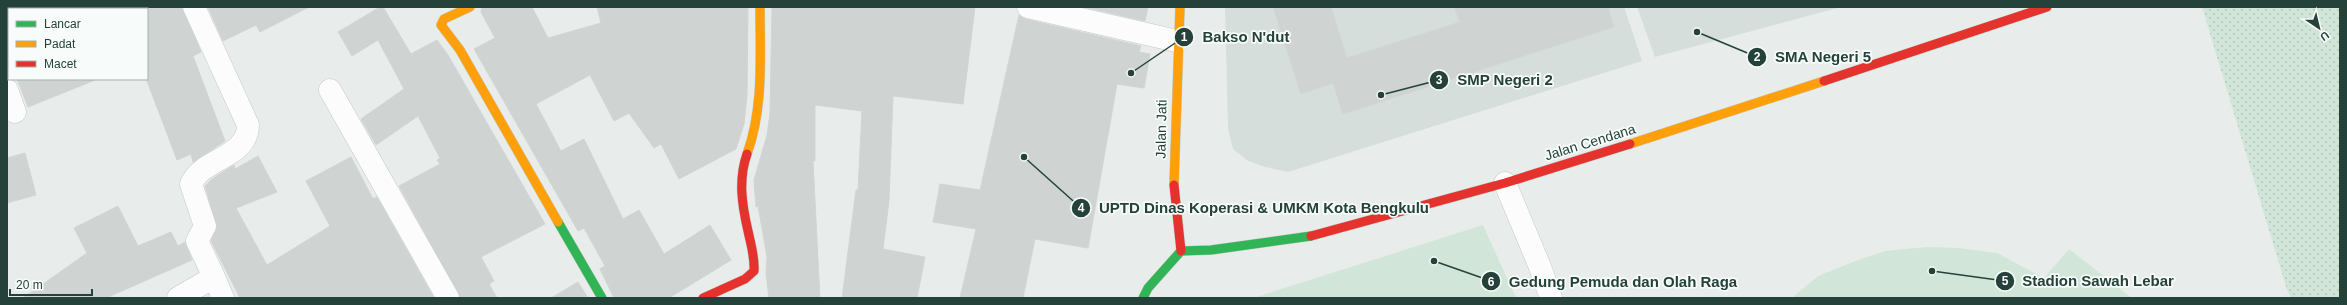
<svg xmlns="http://www.w3.org/2000/svg" width="2347" height="305" font-family="Helvetica,sans-serif">
<defs>
<pattern id="grass-dots" width="8" height="8" patternUnits="userSpaceOnUse"><rect width="8" height="8" fill="#d1e6d8"/><path d="M2 2h.1M6 6h.1" fill="none" stroke="#b3c6ba" stroke-width="1.8" stroke-linecap="round"/></pattern>
</defs>
<rect width="100%" height="100%" fill="#e8edeb"/>
<path fill="#d6dedb" d="M1225,7H1624L1642,61L1288,172L1265,167L1248,161L1233,149L1228,129Z
M1637,7H1841L1655,57Z"/>
<path fill="url(#grass-dots)" d="M2202,7H2340V298H2291L2287,290Z"/>
<path fill="#d1e6d8" d="M1483,225L1516,298H1253Z
M1926,247L1959,248L1997,253L2044,278L2069,249L2132,298H1792L1818,276L1858,260L1885,251Z"/>
<path fill="#cfd4d2" stroke="#d1d6d4" d="M147,7H182L201,52L193,56L225,141L193,162L191,154L177,160L147,81Z
M208,7H309L260,32L256,25L223,41Z
M380,7H383L411,54L437,40L448,55L545,224L481,257L494,281L489,284L497,298H460L399,186L440,164L437,160L440,158L418,116L376,145L361,119L404,89L378,40L352,56L338,32Z
M482,7H532L548,38L601,23L597,7H748L747,96L744,124L736,149L679,179L661,144L654,148L629,113L614,121L590,75L536,104L561,151L584,139L623,219L639,210L664,254L710,225L731,260L669,298H614L600,269L605,266L584,228L578,231L474,49L495,38L481,12Z
M772,7H975L963,104L893,96L889,201L883,249L925,257L917,298H842L856,190H858L862,111L815,105V161H813L820,298H769L766,273L767,257L758,206L756,207L754,180L767,135L770,113Z
M1084,7H1148L1145,21Z
M1273,7H1331L1347,58L1460,22L1454,7H1608L1614,27L1343,114L1333,83L1301,94Z
M1019,15L1025,19L1141,46L1139,52L1150,54L1144,88L1117,84L1088,248L1035,239L1023,298H960L976,229L933,222L940,184L980,190Z
M17,79H95V80L28,107Z
M25,153L36,195L7,203V158Z
M258,156L277,192L236,208L267,265L330,226L306,181L351,157L373,199L377,197L434,298H240L211,241L217,227L205,186L212,179L234,165L235,169Z
M118,206L138,246L171,232L178,246L185,242L192,260L106,298H23L87,253L74,228Z
M578,282L588,298H551Z"/>
<g fill="none" stroke-linecap="round" stroke-linejoin="round">
<defs>
<path id="street" d="M194,7L248,125C248,158 202,158 191,184L205,226L197,241L214,277
M1028,7L1177,41
M7,90L15,112
M330,90L448,298
M1505,183L1540,267L1551,298
M178,298L214,277L223,298"/>
<path id="fast" d="M558,222L602,298
M1143,298L1148,288L1181,251L1211,250L1311,236"/>
<path id="slow" d="M470,7L444,19L441,25L460,50L558,222
M1630,144L1824,81
M747,154C764,107 760,56 760,7
M1174,185L1180,7"/>
<path id="jam" d="M1824,81L2047,7
M1174,185L1181,251
M1311,236L1505,183L1630,144
M703,298L745,279L754,271C755,257 751,245 748,231C742,205 738,180 747,154"/>
</defs>
<use href="#street" stroke="#c5cac8" stroke-width="23"/>
<use href="#fast" stroke="#c3cbc8" stroke-width="10"/>
<use href="#slow" stroke="#c3cbc8" stroke-width="10"/>
<use href="#jam" stroke="#c3cbc8" stroke-width="10"/>
<use href="#street" stroke="#fcfcfc" stroke-width="22"/>
<use href="#fast" stroke="#30b455" stroke-width="9"/>
<use href="#slow" stroke="#ff9f0a" stroke-width="9"/>
<use href="#jam" stroke="#e5322d" stroke-width="9"/>
</g>
<g text-anchor="middle" stroke-width="3.5" stroke-linejoin="round" paint-order="stroke">
<g font-size="14" fill="#24423a" stroke="#f7fbf9">
<text transform="translate(1161 129) rotate(-89)" y="5">Jalan Jati</text>
<text transform="translate(1590 142) rotate(-17)" y="5">Jalan Cendana</text>
</g>
</g>
<path fill="none" stroke="#24423a" stroke-width="1.5" d="M1131 73L1184 37M1697 32L1757 57M1381 95L1439 80M1024 157L1081 208M1932 271L2005 281M1434 261L1491 281"/>
<g fill="#24423a" stroke="#f7fbf9" stroke-width="1.5">
<circle cx="1131" cy="73" r="4"/>
<circle cx="1697" cy="32" r="4"/>
<circle cx="1381" cy="95" r="4"/>
<circle cx="1024" cy="157" r="4"/>
<circle cx="1932" cy="271" r="4"/>
<circle cx="1434" cy="261" r="4"/>
<circle cx="1184" cy="37" r="10"/>
<circle cx="1757" cy="57" r="10"/>
<circle cx="1439" cy="80" r="10"/>
<circle cx="1081" cy="208" r="10"/>
<circle cx="2005" cy="281" r="10"/>
<circle cx="1491" cy="281" r="10"/>
</g>
<g font-size="12" text-anchor="middle" font-weight="bold" fill="#fff">
<text x="1184" y="41">1</text>
<text x="1757" y="61">2</text>
<text x="1439" y="84">3</text>
<text x="1081" y="212">4</text>
<text x="2005" y="285">5</text>
<text x="1491" y="286">6</text>
</g>
<g font-size="15" text-anchor="middle" font-weight="bold" fill="#24423a" stroke="#f7fbf9" stroke-width="3.5" stroke-linejoin="round" paint-order="stroke">
<text x="1246" y="42">Bakso N'dut</text>
<text x="1823" y="62">SMA Negeri 5</text>
<text x="1505" y="85">SMP Negeri 2</text>
<text x="1264" y="213">UPTD Dinas Koperasi &amp; UMKM Kota Bengkulu</text>
<text x="2098" y="286">Stadion Sawah Lebar</text>
<text x="1623" y="287">Gedung Pemuda dan Olah Raga</text>
</g>
<rect width="2347" height="305" fill="none" stroke="#24423a" stroke-width="16"/>
<rect x="8" y="8" width="140" height="72" fill="#f7fbf9" stroke="#a3b1ad"/>
<rect x="16" y="21" width="20" height="6" fill="#30b455" stroke="#a3b1ad"/>
<text x="44" y="28" font-size="12" fill="#24423a">Lancar</text>
<rect x="16" y="41" width="20" height="6" fill="#ff9f0a" stroke="#a3b1ad"/>
<text x="44" y="48" font-size="12" fill="#24423a">Padat</text>
<rect x="16" y="61" width="20" height="6" fill="#e5322d" stroke="#a3b1ad"/>
<text x="44" y="68" font-size="12" fill="#24423a">Macet</text>
<g transform="translate(2319 28) rotate(145)" stroke="#f7fbf9" stroke-width="3" paint-order="stroke">
<path d="M0-3L7 15L0 10L-7 15Z" fill="#24423a"/>
<text y="-6" font-size="11" font-weight="bold" text-anchor="middle" fill="#24423a">U</text>
</g>
<path d="M10 289v6h82v-6" fill="none" stroke="#24423a" stroke-width="2"/>
<text x="16" y="289" font-size="12" fill="#24423a" stroke="#f7fbf9" stroke-width="3" paint-order="stroke">20 m</text>
</svg>
